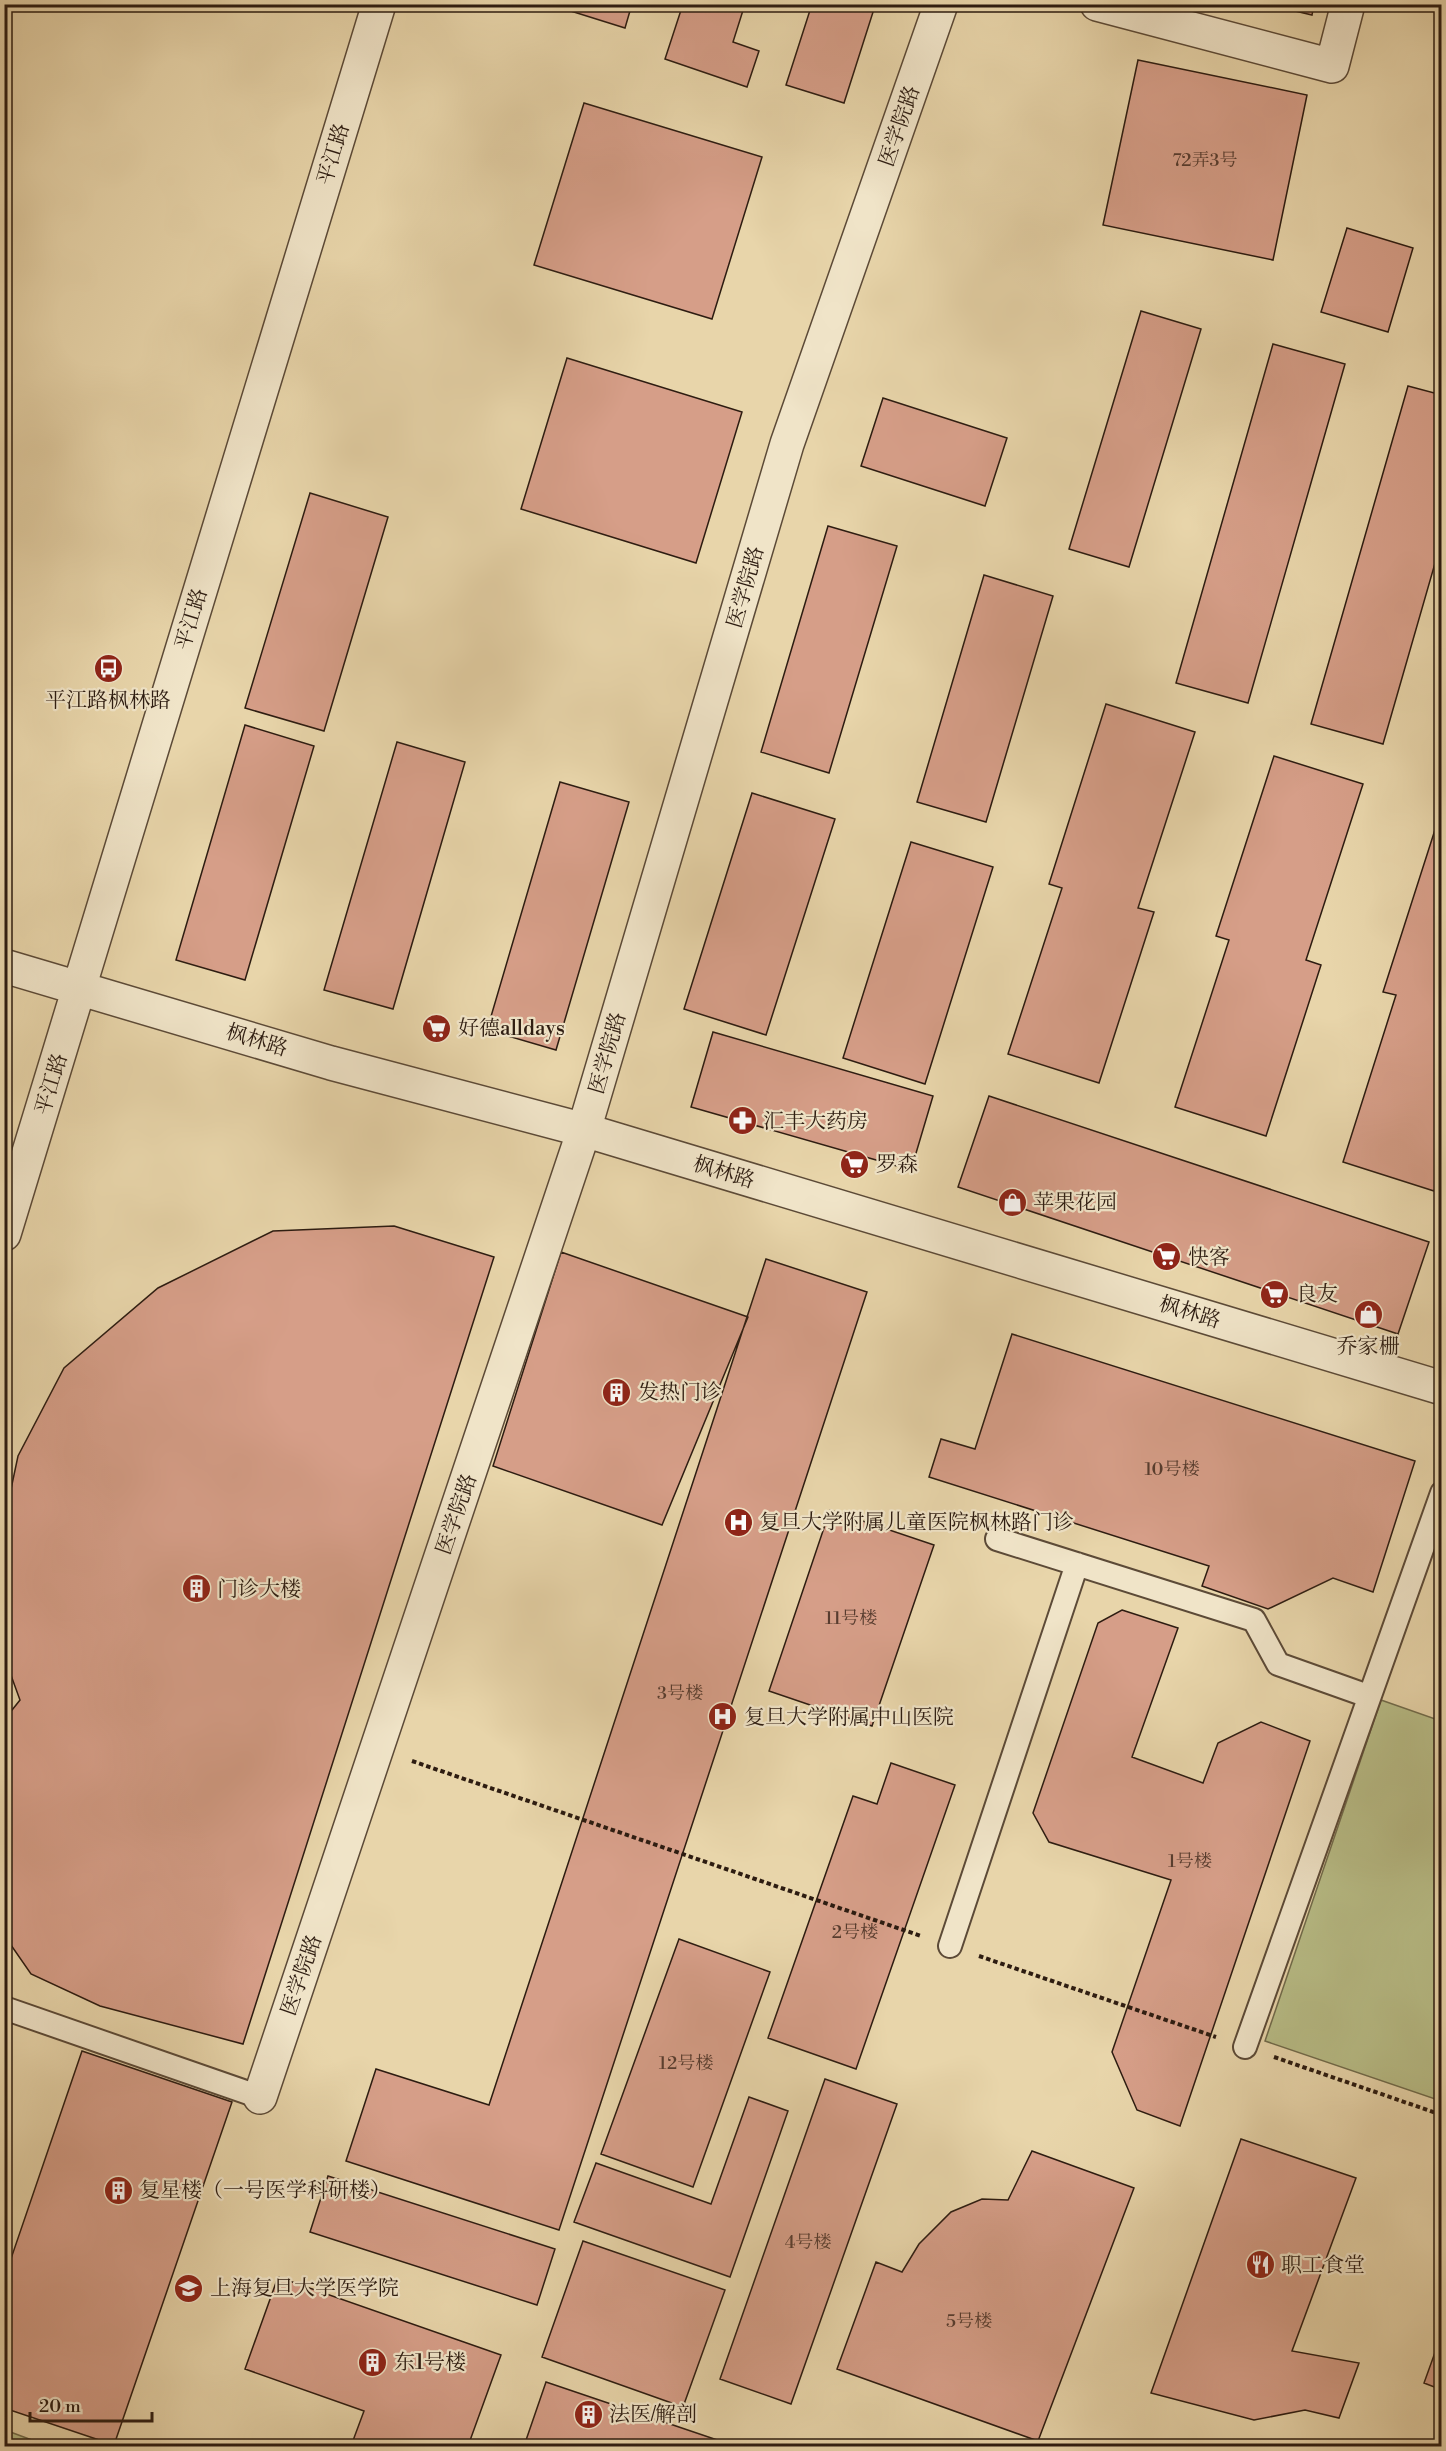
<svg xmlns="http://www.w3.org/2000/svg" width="1446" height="2451" font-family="'Libre Bodoni','Noto Serif SC',serif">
<rect width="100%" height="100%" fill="#e8d5aa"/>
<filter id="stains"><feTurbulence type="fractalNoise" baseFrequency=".00333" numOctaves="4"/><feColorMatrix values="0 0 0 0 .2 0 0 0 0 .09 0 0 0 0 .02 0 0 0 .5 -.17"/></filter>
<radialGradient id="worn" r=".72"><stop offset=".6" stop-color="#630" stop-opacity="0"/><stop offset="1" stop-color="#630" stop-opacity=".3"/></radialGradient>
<path fill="#b8bd87" stroke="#726c4c" stroke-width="1.5" d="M1381,1700L1441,1721V2101L1265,2041Z
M5,2430L48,2446H5Z"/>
<path fill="#d69e88" stroke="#2d1c11" stroke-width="1.5" d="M562,4H632L625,28L561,8Z
M683,4H745L733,42L759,51L747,87L665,59Z
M812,4H861L874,9L844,103L786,85Z
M1266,4H1314L1312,15Z
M1138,60L1307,95L1273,260L1103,225Z
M584,103L762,157L712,319L534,265Z
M1347,228L1413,248L1388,332L1321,312Z
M1141,311L1201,329L1129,567L1069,549Z
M1273,344L1345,364L1248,703L1176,683Z
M567,358L742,412L696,563L521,509Z
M1408,386L1442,395V539L1383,744L1311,724Z
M883,398L1007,438L985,506L861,466Z
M310,493L388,517L324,731L245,708Z
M828,526L897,546L829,773L761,752Z
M984,575L1053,596L986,822L917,802Z
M1106,704L1195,732L1138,908L1154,912L1099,1083L1008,1054L1062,888L1049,884Z
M245,725L314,746L245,980L176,960Z
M397,742L465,762L393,1009L324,990Z
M1274,756L1363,784L1306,960L1321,965L1266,1136L1175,1107L1229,940L1216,936Z
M560,782L629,802L556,1050L487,1030Z
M752,793L835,819L766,1035L684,1009Z
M1441,811L1442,1166L1434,1191L1343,1162L1396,995L1383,992Z
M911,842L993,867L925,1084L843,1058Z
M713,1032L933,1096L911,1170L691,1107Z
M989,1096L1429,1242L1398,1334L958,1187Z
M394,1226L494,1257L243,2044L100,2006L31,1974L4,1935V1720L20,1700L4,1656V1522L18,1456L64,1368L158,1288L273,1231Z
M561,1252L748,1317L662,1525L493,1466Z
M766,1259L867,1292L559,2230L346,2161L376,2069L489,2105Z
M1012,1334L1415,1461L1373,1592L1333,1578L1268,1609L1202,1586L1209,1566L929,1477L941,1439L975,1449Z
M830,1510L934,1545L872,1726L769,1691Z
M1122,1610L1178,1628L1132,1757L1203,1783L1218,1743L1261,1722L1310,1741L1180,2126L1137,2110L1112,2052L1171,1880L1049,1842L1033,1813L1098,1623Z
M891,1763L955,1785L856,2069L768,2038L853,1796L877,1804Z
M679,1939L770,1972L693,2187L601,2154Z
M82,2051L232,2102L114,2445L4,2408V2279Z
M825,2079L897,2104L791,2404L720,2379Z
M749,2097L788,2111L730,2277L574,2222L596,2163L711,2204Z
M1241,2139L1356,2178L1292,2351L1359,2363L1339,2418L1305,2410L1254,2420L1151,2393Z
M1032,2151L1134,2188L1038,2441L837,2369L876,2262L902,2272L919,2244L951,2212L982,2199L1008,2200Z
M328,2176L555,2249L537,2305L310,2232Z
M583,2241L725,2290L683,2407L542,2357Z
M278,2277L501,2355L468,2446H351L364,2411L245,2369Z
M1442,2333V2390L1424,2383Z
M546,2382L735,2446H524Z"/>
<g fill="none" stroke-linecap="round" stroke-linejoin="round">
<defs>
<path id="service" d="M997,1539L1254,1620L1278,1664L1368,1696
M950,1946L1077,1564
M4,2008L260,2097
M1245,2047L1442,1493"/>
<path id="pedestrian" d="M1097,4L1332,66L1348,4"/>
<path id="minor" d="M4,966L331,1063L584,1130L1442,1388
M4,1234L379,4
M260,2097L584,1130L787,444L941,4"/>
</defs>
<use href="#service" stroke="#5c4a37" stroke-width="26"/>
<use href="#pedestrian" stroke="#5c4a37" stroke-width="36"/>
<use href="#minor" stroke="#5c4a37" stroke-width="36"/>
<path stroke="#2d1c11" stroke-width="4" stroke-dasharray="4.5 3" stroke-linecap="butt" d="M412,1761L921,1936
M979,1956L1216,2037
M1274,2057L1442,2115"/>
<use href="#service" stroke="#f0e4c8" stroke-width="22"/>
<use href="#pedestrian" stroke="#f0e4c8" stroke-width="33"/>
<use href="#minor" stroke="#f0e4c8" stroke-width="33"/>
</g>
<defs>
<symbol id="bus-disc" viewBox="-11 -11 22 22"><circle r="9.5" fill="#8f2418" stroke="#f0e4c8"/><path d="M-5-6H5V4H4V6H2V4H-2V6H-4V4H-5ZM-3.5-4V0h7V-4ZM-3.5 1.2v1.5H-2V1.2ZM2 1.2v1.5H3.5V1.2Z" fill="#fff"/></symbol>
<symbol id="supermarket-disc" viewBox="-11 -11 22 22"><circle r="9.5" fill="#8f2418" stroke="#f0e4c8"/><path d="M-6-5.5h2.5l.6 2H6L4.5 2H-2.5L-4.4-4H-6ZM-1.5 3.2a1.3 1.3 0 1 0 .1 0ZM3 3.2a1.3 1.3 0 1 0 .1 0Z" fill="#fff"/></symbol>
<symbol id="pharmacy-disc" viewBox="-11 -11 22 22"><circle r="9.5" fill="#8f2418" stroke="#f0e4c8"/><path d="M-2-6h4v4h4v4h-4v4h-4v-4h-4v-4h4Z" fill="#fff"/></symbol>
<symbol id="shop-disc" viewBox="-11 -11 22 22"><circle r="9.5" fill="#8f2418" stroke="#f0e4c8"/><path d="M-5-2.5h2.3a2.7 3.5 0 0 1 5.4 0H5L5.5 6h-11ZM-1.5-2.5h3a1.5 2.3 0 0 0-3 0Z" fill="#fff"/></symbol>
<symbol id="building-disc" viewBox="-11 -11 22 22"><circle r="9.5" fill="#8f2418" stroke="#f0e4c8"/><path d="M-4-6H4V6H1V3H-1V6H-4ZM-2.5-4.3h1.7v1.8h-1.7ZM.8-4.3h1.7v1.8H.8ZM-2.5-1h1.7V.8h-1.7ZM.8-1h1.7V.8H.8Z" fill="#fff"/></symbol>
<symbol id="hospital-disc" viewBox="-11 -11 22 22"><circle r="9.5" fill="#8f2418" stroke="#f0e4c8"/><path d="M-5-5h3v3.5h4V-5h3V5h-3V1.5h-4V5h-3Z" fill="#fff"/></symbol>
<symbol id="restaurant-disc" viewBox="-11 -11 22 22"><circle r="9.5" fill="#8f2418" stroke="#f0e4c8"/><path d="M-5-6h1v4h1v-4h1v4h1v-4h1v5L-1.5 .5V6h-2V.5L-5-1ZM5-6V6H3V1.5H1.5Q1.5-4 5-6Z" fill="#fff"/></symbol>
<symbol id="school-disc" viewBox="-11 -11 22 22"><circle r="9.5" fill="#8f2418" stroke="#f0e4c8"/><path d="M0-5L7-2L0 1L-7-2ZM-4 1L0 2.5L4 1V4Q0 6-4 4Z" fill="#fff"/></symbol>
</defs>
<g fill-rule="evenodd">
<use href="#bus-disc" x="92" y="652" width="33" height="33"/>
<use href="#supermarket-disc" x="420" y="1012" width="33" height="33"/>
<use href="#pharmacy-disc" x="726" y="1104" width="33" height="33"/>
<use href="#supermarket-disc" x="838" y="1148" width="33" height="33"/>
<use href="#shop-disc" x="996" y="1186" width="33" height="33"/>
<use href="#supermarket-disc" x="1150" y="1240" width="33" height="33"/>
<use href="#supermarket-disc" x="1258" y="1278" width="33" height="33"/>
<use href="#shop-disc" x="1352" y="1298" width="33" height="33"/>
<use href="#building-disc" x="600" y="1376" width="33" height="33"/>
<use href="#hospital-disc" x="722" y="1506" width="33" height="33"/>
<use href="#building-disc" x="180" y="1572" width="33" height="33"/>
<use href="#hospital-disc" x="706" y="1700" width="33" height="33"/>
<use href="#building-disc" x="102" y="2174" width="33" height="33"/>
<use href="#restaurant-disc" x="1244" y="2248" width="33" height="33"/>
<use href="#school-disc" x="172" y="2272" width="33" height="33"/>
<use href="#building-disc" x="356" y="2346" width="33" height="33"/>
<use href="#building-disc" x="572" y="2398" width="33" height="33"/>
</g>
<g text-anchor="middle" stroke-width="4.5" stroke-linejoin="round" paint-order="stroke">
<g font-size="18" fill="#573c2f">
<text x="1205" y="166">72弄3号</text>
<text x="1172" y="1475">10号楼</text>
<text x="851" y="1624">11号楼</text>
<text x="680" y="1699">3号楼</text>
<text x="1190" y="1867">1号楼</text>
<text x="855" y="1938">2号楼</text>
<text x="686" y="2069">12号楼</text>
<text x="808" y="2248">4号楼</text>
<text x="969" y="2327">5号楼</text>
</g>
<g font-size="21" fill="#2d1c11" stroke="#f0e4c8">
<text transform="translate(899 126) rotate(-71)" y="7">医学院路</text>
<text transform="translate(333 154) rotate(-73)" y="7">平江路</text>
<text transform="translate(745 587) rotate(-74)" y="7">医学院路</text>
<text transform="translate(191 619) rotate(-73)" y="7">平江路</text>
<text transform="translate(257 1040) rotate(17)" y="7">枫林路</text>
<text transform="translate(607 1053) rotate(-74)" y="7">医学院路</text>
<text transform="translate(51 1084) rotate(-73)" y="7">平江路</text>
<text transform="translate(724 1172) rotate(17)" y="7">枫林路</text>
<text transform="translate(1190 1312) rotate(17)" y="7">枫林路</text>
<text transform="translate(456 1514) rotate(-71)" y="7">医学院路</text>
<text transform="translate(301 1975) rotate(-71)" y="7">医学院路</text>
</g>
<g font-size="21" fill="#2d1c11" stroke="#f0e4c8" text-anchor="start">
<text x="108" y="707" text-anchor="middle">平江路枫林路</text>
<text x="458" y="1035">好德alldays</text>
<text x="763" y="1128">汇丰大药房</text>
<text x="876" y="1171">罗森</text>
<text x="1033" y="1209">苹果花园</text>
<text x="1188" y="1264">快客</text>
<text x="1296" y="1301">良友</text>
<text x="1368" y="1353" text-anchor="middle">乔家栅</text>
<text x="638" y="1399">发热门诊</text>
<text x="759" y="1529">复旦大学附属儿童医院枫林路门诊</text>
<text x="217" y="1596">门诊大楼</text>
<text x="744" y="1724">复旦大学附属中山医院</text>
<text x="139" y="2197">复星楼（一号医学科研楼）</text>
<text x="1281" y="2272">职工食堂</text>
<text x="210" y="2295">上海复旦大学医学院</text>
<text x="394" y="2369">东1号楼</text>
<text x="609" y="2421">法医/解剖</text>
</g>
</g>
<rect width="1446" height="2451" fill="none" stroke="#e8d5aa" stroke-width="24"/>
<rect x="6" y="6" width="1434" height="2439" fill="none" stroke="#2d1c11" stroke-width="3"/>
<rect x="12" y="12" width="1422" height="2427" fill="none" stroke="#2d1c11" stroke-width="1.5"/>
<path d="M30 2412v9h122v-9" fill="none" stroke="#2d1c11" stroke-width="3"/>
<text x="39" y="2412" font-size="18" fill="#2d1c11" stroke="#f0e4c8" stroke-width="4.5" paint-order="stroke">20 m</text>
<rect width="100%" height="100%" filter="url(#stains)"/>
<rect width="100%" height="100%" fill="url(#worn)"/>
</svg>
